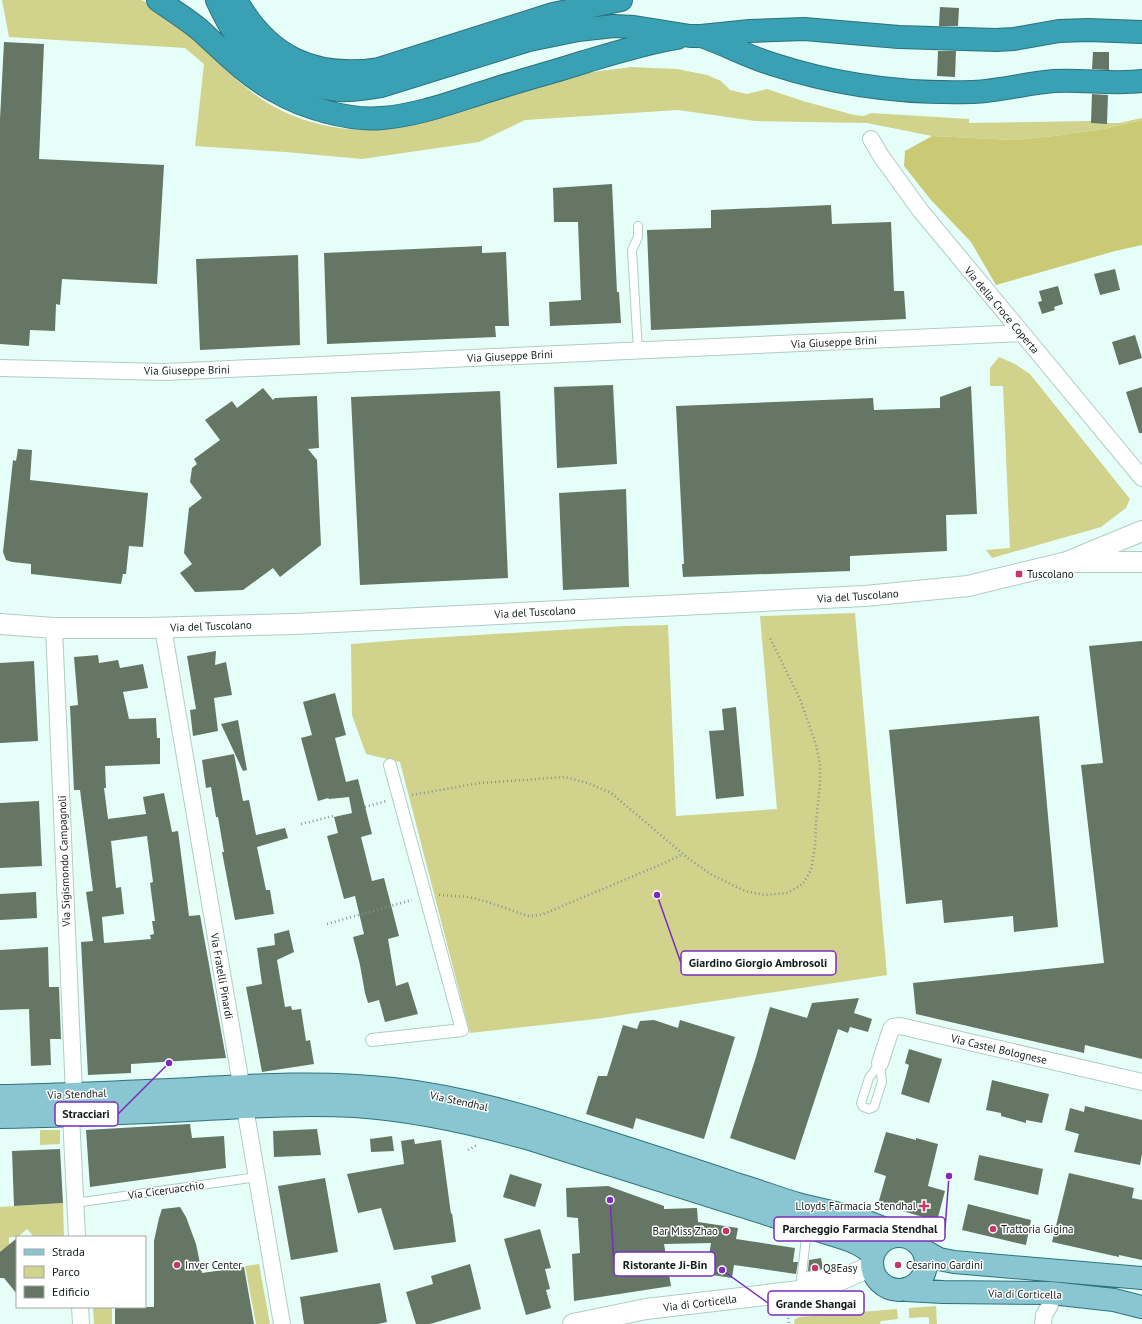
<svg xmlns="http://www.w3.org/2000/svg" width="1142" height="1324" font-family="'PT Sans',sans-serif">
<rect width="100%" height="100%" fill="#e5fff8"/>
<path fill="#d1d28c" d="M2,0C36,0 71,0 105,0C114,0 133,0 141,0C149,2 178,26 185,32C207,50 226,72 248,89C289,123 347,136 399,127L585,73L631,67L677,69L707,75L721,81L730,90L747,94L767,89L803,101L854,115L864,116L871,113L969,119V123L1091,121V123H1119L1142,118V120L1108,128L1063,135L1015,140L932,136L867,123L755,121L678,110L525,120L479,142L362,159L285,152L195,146L204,64L185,48L9,37Z
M999,357L1015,364L1030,374L1130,499L1126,508L1101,527L992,558L986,550L1010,548L1003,386H990V368Z
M855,613L887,975L596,1019L470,1033L400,762L366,754L352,715L351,644L413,639L624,626L668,625L676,816L777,809L760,616Z
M40,1130H60V1144L40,1145Z
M63,1203L64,1237H34L27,1229L18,1237H9V1245L0,1253V1207Z
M259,1264L270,1324H256L245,1266Z
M936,1306L937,1324H929V1318L927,1317L909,1318V1308Z
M93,1307H112V1324H94Z
M897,1309L898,1319L881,1321L880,1324H794L795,1319L799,1317Z"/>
<path fill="#caca75" d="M1142,120V245L1115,251L996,285L971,242L931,200L904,166L905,151L932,136L1015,140L1063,135L1108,128Z"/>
<path fill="#657664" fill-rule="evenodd" d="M940,7L959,8L958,26H939Z
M4,42L44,44L39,159L164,165L157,284L62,279L60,305L56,304L55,331L30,330L29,346L0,344V119Z
M938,51H956L955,77L937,76Z
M1093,52H1109V70L1092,69Z
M1092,94L1108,95L1107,124L1091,123Z
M612,184L617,292H619L621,323L550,326L549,302L581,300L578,222H554L553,188Z
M831,205L832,224L891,222L894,291H904L906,319L651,330L647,230L711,228V210Z
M482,246V253L506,252L509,326H495L496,337L327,344L324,253Z
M298,255L300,345L200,350L196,259Z
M1115,269L1120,290L1100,295L1094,274Z
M1058,286L1063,304L1054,307L1055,310L1042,314L1038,302L1042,301L1039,291Z
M1135,335L1142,358L1119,365L1112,342Z
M613,385L617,464L557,468L554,387Z
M971,386L977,514L946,515L947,551L850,556V571L683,577L682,564H684L676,406L873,398L874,410L940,408V397Z
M1142,387V433H1139L1126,392Z
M263,388L273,400L275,398L317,396L319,448L308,449L317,460L321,545L280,577L273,568L243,590L195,592L180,573L192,564L184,553L189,508L202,498L190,482L192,468L197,464L194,459L220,440L205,420L232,401L237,408Z
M500,391L508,578L360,585L351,397Z
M18,449L32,450L30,480L148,493L143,547L129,546L126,574H123L121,584L31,574V564L12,562L6,560L3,552L13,460L16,461Z
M626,489L629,587L563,590L559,493Z
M1142,641V1059L1085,1045L1084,1053L916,1014L913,983L1104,963L1081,765L1103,763L1089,646Z
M216,651L215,665L226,662L232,695L214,698L218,731L193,736L190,710L196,709L187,656Z
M98,655L99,663L118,660L120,668L143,664L148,688L123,692L129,719L156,718L157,738H160V764L105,766L106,788H104L108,819L146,814L143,797L164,793L172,832L178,831L189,916L200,915L226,1058L131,1064V1073L88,1075L81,942L93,941L86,892L93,891L80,790H74L70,706L78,705L74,657ZM147,836L153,882L150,883L155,921H152L154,934L150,935L151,939L104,943L102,917L124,914L121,887L116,888L111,841Z
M34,661L38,741L0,743V663Z
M335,693L346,735L335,738L346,782L358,779L372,834L361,837L372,881L384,878L399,936L388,939L396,986L408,982L418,1014L385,1022L379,1000L368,1003L365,993L360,965L353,937L364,934L355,896L344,899L327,836L338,833L334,817L352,813L349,797L329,799L328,798L318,801L301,738L312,735L303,702Z
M736,707L744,796L716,799L709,731L724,730L722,709Z
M1039,716L1058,927L1014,932L1013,916L944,923L942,900L906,904L889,730Z
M238,720L247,770L243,771L221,724Z
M234,754L243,801L249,800L256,835L285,828L288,838L257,847L266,890H270L274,914L235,920L222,852H224L218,817H216L211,787L206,788L202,760Z
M39,801L42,866L0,868V803Z
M36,892L37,918L0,920V894Z
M289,930L294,952L277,960L285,1007L291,1006L292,1010L301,1009L306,1041L310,1040L314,1064L262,1072L246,987L262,984L257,948L275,945L274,934Z
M48,947L49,987H59L61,1039H50L51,1065L31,1066L29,1009L0,1010V950Z
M859,998L854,1013L872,1019L868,1032L850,1027L848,1033L838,1029L795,1160L730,1138L756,1057L770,1007L807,1018L812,1003Z
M654,1020L678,1028L680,1020L735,1037L704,1139L636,1118L633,1129L586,1114L598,1076H607L623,1025L637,1029L640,1021Z
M909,1049L942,1059L929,1103L901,1094L909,1065L905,1063Z
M992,1080L1049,1094L1042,1123L1026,1120V1123L1001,1116V1113L986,1110Z
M1085,1106L1142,1120V1154L1140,1165L1074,1152L1079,1134L1065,1130L1070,1108L1084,1112Z
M190,1124L192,1138L224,1136L226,1168L90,1187L86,1130Z
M317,1129L321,1155L274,1157L273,1131Z
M886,1132L916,1140V1138L938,1144L928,1186L945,1191L937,1221L878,1204L886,1176L874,1172Z
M392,1136L394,1151L371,1152L370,1139Z
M414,1139L415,1144L441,1140L451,1214L452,1213L456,1242L394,1250L381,1208L358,1213L347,1174L404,1164L401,1141Z
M60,1149L63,1203L14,1206L12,1151Z
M979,1155L1043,1169L1038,1195L974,1180Z
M1069,1173L1134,1188L1132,1198L1142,1200V1260L1119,1255V1257L1052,1242Z
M510,1174L542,1184L535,1207L503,1197Z
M325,1178L338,1252L291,1260L278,1186Z
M608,1186L664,1206V1209L697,1208L698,1222L738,1228L736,1239L795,1248L793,1262H798L796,1274L734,1265L732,1278L706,1274L711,1243L664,1244L671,1286L574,1301L572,1254L580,1253L578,1218L567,1217L566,1188Z
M968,1204L1031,1220L1026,1245L962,1230Z
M180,1207L186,1217L196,1244L202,1273L244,1267L254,1324H115V1307H154V1241L159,1218L162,1209Z
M540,1229L551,1268L545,1269L550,1289L546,1290L551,1308L526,1315L504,1239Z
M17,1238V1294L4,1278H0V1252Z
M821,1258L823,1269L808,1271L809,1260Z
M470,1264L481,1309L430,1324H416L406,1292L433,1284L431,1276Z
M380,1283L387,1322L378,1324H304L300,1297Z"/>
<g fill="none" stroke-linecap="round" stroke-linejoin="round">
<defs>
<path id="service" d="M638,226V237L632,250L638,351
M880,1063L882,1082L874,1107L869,1109L863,1107L861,1103L869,1078Z
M75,1203L257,1177
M801,1277L831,1273L833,1278
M800,1291L807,1229"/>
<path id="pedestrian" d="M372,1040L462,1030L390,765"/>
<path id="minor" d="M871,139L881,156L920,210L1142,478
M0,368L165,372L1021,333
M54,628L74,1094
M163,628L282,1324
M880,1063L891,1029L893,1027L900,1026L1142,1082
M71,1116L77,1237
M80,1307L81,1324
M1043,1324L1044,1315L1050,1305L1051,1293"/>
<path id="tertiary" d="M1075,562H1142
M0,624L54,628H147L295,624L865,596L968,586L1067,562L1142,531
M573,1324L646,1309L800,1291L838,1281L872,1266"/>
<path id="primary" d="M0,1096C63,1095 126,1092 190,1089C257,1085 326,1081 393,1089C463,1097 529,1117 595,1138C642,1153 689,1168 736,1184C757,1190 777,1198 798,1204C832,1213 868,1218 899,1236
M0,1117C63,1116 125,1113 188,1110C244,1107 299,1103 355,1106C415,1110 473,1123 530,1139L840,1237C852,1241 864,1245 873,1255
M872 1263a27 27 0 1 1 54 0a27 27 0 1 1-54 0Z
M923,1250L939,1259L954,1262L1142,1278
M906,1290L943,1292L1051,1293L1114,1300L1142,1307"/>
<path id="motorway" d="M158,0C172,10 187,19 200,30C224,52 246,75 275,91C304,108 349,121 382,118C420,115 455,101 491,90C522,80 553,72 584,62C614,53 646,43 677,38
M217,0C223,13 229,26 238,37C262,66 302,87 339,90C353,91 367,88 381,86L529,40L578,30L614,26L634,27L690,36H701L750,31L804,29L899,37L996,40L1014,39L1059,31L1088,30L1142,32
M236,0C268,57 314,79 379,69L553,14L621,0
M704,37C727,45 749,57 772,64C836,85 906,94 973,92C1000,91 1027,83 1054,81C1083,79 1113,85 1142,81"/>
</defs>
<use href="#service" stroke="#aecdc5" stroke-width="10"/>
<use href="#pedestrian" stroke="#aecdc5" stroke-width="14"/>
<use href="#minor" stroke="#aecdc5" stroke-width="18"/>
<use href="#tertiary" stroke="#aecdc5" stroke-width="22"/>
<use href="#primary" stroke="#2c727e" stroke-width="24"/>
<use href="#motorway" stroke="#2c727e" stroke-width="24"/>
<path stroke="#829691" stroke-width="2.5" stroke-dasharray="1 3" stroke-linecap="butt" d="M412,795L480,783L538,779L565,777L588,783L611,793L689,859L712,875L745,891L764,895L787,893L803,884L811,870L815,847L816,821L820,785V765L816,744L800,699L769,636
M365,807L386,801
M301,824L334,816
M439,895L469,897L488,902L528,916L541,915L662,864L683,854
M327,924L412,900
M468,1150L477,1145
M788,1314L789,1324"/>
<use href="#service" stroke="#fff" stroke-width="8"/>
<use href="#pedestrian" stroke="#fff" stroke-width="12"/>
<use href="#minor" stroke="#fff" stroke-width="16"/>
<use href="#tertiary" stroke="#fff" stroke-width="20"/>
<use href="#primary" stroke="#89c6d1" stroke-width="22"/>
<use href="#motorway" stroke="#3aa0b3" stroke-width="22"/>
</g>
<g fill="#c53766" stroke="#fff" stroke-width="1.5">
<rect x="1015" y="570" width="8" height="8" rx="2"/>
<path d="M922 1200h4v4h4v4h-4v4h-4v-4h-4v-4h4z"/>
<circle cx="993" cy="1229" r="4"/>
<circle cx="726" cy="1231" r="4"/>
<circle cx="177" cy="1265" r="4"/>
<circle cx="898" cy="1265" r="4"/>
<circle cx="815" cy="1268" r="4"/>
</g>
<g text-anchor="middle" stroke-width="3" stroke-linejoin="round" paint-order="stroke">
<g font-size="11" fill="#121e1b" stroke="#fff">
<text transform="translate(1002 310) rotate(50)" y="4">Via della Croce Coperta</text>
<text transform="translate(834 342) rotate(-3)" y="4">Via Giuseppe Brini</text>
<text transform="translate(510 356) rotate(-3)" y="4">Via Giuseppe Brini</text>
<text transform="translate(187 370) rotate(-1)" y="4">Via Giuseppe Brini</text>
<text transform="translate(858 596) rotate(-4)" y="4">Via del Tuscolano</text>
<text transform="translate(535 612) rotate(-3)" y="4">Via del Tuscolano</text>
<text transform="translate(211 626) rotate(-2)" y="4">Via del Tuscolano</text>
<text transform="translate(64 861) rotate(-92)" y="4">Via Sigismondo Campagnoli</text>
<text transform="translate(222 976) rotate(80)" y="4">Via Fratelli Pinardi</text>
<text transform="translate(999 1049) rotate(13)" y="4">Via Castel Bolognese</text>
<text transform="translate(77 1094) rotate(-2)" y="4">Via Stendhal</text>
<text transform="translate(459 1101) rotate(12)" y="4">Via Stendhal</text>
<text transform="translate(166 1190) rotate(-8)" y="4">Via Ciceruacchio</text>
<text transform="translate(1025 1294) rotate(1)" y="4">Via di Corticella</text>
<text transform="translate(700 1303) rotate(-7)" y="4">Via di Corticella</text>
</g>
<g font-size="11" fill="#121e1b" stroke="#fff" text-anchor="start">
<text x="1027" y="578">Tuscolano</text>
<text x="916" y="1210" text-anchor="end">Lloyds Farmacia Stendhal</text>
<text x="1001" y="1233">Trattoria Gigina</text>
<text x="718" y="1235" text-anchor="end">Bar Miss Zhao</text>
<text x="185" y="1269">Inver Center</text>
<text x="906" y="1269">Cesarino Gardini</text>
<text x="823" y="1272">Q8Easy</text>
</g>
</g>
<path fill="none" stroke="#7b2cbf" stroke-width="1.5" d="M657 895L681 963M169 1063L118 1114M949 1176L945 1229M610 1200L614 1264M722 1270L768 1303"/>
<g fill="#7b2cbf" stroke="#fff" stroke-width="1.5">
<circle cx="657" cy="895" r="4"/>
<circle cx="169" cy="1063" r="4"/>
<circle cx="949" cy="1176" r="4"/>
<circle cx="610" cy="1200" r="4"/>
<circle cx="722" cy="1270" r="4"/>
</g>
<g fill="#fff" stroke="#7b2cbf" stroke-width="1.5">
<rect x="681" y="951" width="155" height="24" rx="4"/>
<rect x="55" y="1102" width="63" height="24" rx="4"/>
<rect x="774" y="1217" width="171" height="24" rx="4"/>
<rect x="614" y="1252" width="101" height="24" rx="4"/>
<rect x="768" y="1291" width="96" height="24" rx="4"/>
</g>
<g font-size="12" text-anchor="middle" font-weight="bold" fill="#121e1b">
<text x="758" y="967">Giardino Giorgio Ambrosoli</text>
<text x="86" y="1118">Stracciari</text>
<text x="860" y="1233">Parcheggio Farmacia Stendhal</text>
<text x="665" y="1269">Ristorante Ji-Bin</text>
<text x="816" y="1308">Grande Shangai</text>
</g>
<rect x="16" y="1236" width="130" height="72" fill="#ffffff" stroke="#a0a5a4"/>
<rect x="24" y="1249" width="20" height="6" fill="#89c6d1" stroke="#a0a5a4"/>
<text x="52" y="1256" font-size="12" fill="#121e1b">Strada</text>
<rect x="24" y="1266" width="20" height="12" fill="#d1d28c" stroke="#a0a5a4"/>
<text x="52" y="1276" font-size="12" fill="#121e1b">Parco</text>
<rect x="24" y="1286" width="20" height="12" fill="#657664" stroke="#a0a5a4"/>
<text x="52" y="1296" font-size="12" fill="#121e1b">Edificio</text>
</svg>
